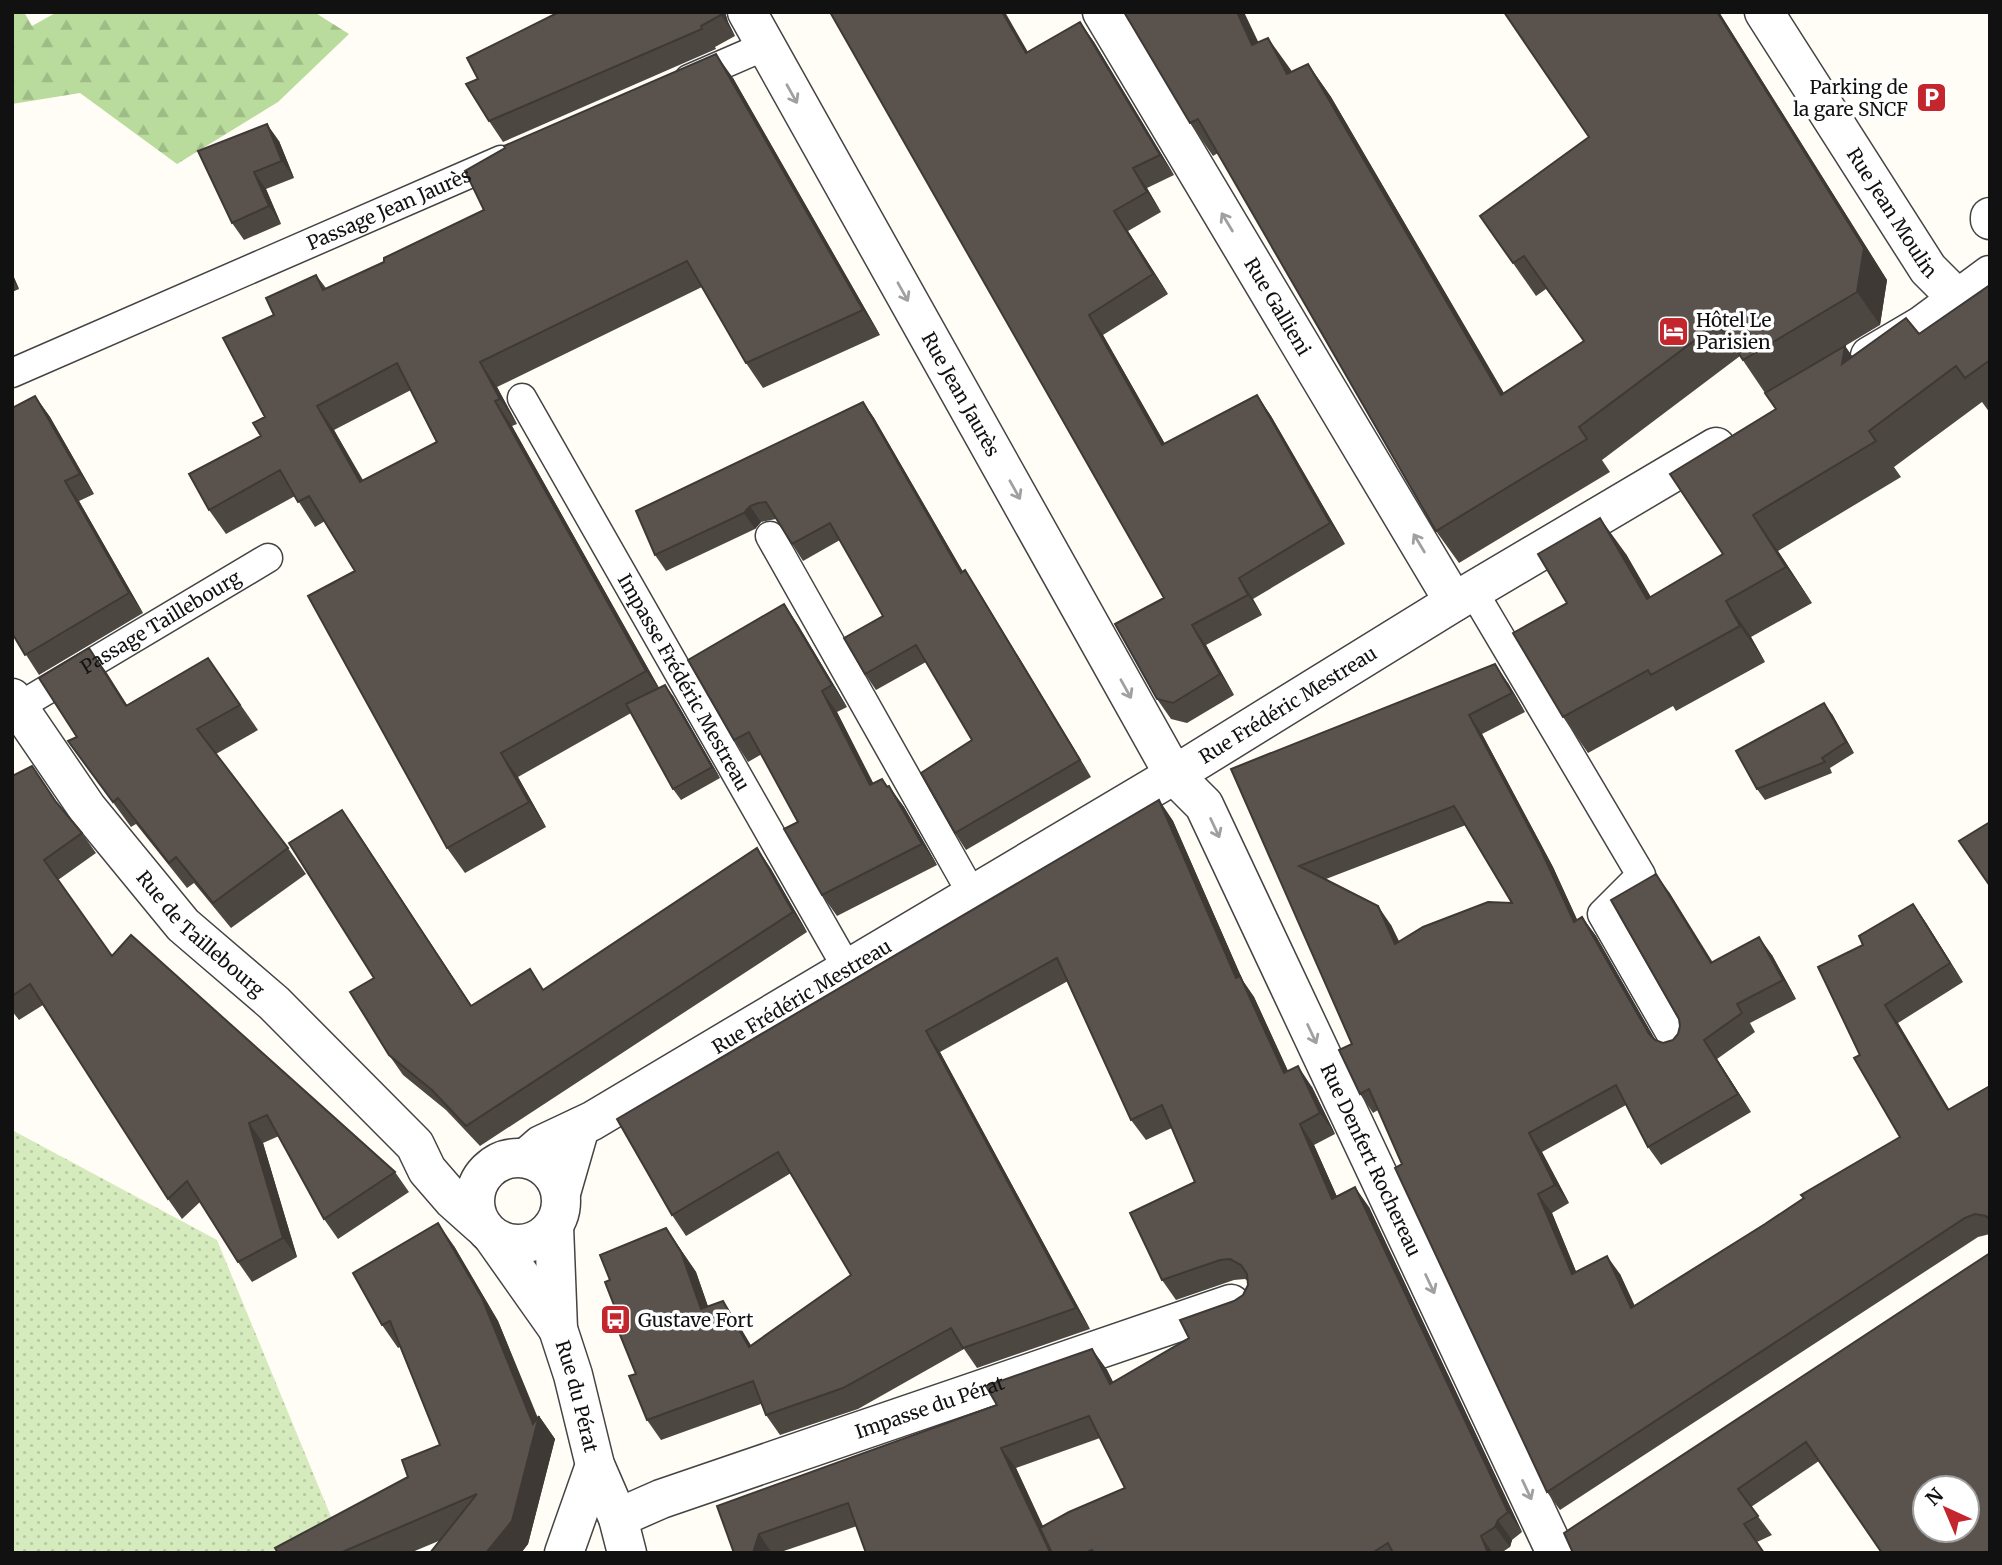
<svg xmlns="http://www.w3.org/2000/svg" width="2002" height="1565" font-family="Merriweather,serif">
<defs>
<pattern id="grass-dots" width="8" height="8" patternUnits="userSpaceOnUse" patternTransform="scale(1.75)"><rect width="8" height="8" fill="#d5ebbd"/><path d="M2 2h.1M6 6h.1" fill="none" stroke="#b6c8a1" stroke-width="1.8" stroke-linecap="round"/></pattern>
<pattern id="forest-firs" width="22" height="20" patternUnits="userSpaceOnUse" patternTransform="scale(1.75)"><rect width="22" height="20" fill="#b9dc9c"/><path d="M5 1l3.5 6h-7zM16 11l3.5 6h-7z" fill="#9ebc85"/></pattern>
</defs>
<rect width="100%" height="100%" fill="#fffdf5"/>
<path fill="url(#grass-dots)" d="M12,1130L217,1240L346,1553H12Z"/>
<path fill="url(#forest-firs)" d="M12,12H24L32,26L57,12H314L349,34L278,102L177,164L80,93L12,104Z"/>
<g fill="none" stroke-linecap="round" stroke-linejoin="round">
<defs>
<g id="service">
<path d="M689,79L765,46"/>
<path id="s1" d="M12,373L501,160"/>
<path id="s2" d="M522,398L847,968"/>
<path d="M770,536L972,894"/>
<path d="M1473,591L1641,875L1602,914L1677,1045"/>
<path id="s3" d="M18,707L268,558"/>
</g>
<g id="minor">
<path id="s4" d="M747,12L1174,775L1204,805L1556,1553"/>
<path id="s5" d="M1102,12L1454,602"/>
<path id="s6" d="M1764,12L1928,269L1959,300"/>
<path d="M1990,217V220"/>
<path d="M1870,356L1921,326L1990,275"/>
<path id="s7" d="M526,1158L541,1145L592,1121L1174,775L1454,602L1716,447"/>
<path d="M561,1193L580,1127"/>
<path id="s8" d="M618,1518L661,1499L1231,1304"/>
</g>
<g id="tertiary">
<path id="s9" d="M12,698L87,808L183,925L274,1003L415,1145L427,1170L453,1200L481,1225"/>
<circle cx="518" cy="1201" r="43"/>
<path id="s10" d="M554,1226L558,1329L573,1375L595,1465L618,1518L627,1553"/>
<path d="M493,1237L558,1329"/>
<path d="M564,1553L595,1465"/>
</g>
</defs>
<use href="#service" stroke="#444" stroke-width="31"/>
<use href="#minor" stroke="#444" stroke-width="41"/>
<use href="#tertiary" stroke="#444" stroke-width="41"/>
<use href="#service" stroke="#fff" stroke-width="28"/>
<use href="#minor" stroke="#fff" stroke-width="38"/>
<use href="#tertiary" stroke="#fff" stroke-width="38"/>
</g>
<path fill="#4d4742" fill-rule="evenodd" d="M725,12L728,22L735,36L715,47L716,49L503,142L489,121L478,79Z
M830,12L1028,52L1080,22L1094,42L1174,175L1147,188L1161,212L1128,231L1168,294L1103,335L1165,444L1257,395L1271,416L1345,544L1253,599L1262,615L1206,645L1234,695L1187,723L1171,719L1157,699L1164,598Z
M1504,12H1719L1887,280L1880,325L1845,346L1852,356L1919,334L1990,285V413L1982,402L1894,467L1901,477L1778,551L1812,603L1751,637L1765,662L1676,711L1673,706L1588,753L1563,717L1567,603L1626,554L1651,597L1723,554L1776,409L1765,393L1740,356L1602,460L1610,472L1459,563L1436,531L1218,153L1213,156L1190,123L1258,42L1291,72L1308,64L1331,97L1504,393L1584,341L1546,289L1536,296L1480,216L1589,137Z
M733,78L880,335L763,388L746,363L702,287L497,387L517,424L512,426L659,688L673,696L720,778L681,800L673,789L631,713L518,777L546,827L465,873L447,848L355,571L325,521L315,527L295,496L226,534L209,510L261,436L265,417L274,315L316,275L326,288L384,262L484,210ZM411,390L437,442L363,480L334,430Z
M279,141L294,178L266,189L281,224L244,240L232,223L198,151Z
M12,273L19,289L12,292Z
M35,396L50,417L94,494L79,501L143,613L39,675L12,633V403L14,407Z
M863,402L874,418L963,572L976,587L1091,777L966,850L955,833L972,740L926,662L876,690L865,674L883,616L840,540L803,561L776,519L761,522L755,529L666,571L655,555Z
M784,604L798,625L847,707L837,712L873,784L882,779L904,807L937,865L837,916L822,895L798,822L762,754L748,762L734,740Z
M89,648L127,705L208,658L258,730L216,754L288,848L306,874L231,928L194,883L187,888L136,824L131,827L68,741L77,737Z
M1508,683L1525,712L1482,734L1553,867L1577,920L1582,917L1596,936L1655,1040L1663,1043L1673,1040L1678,1034L1680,1026L1669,892L1712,963L1772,955L1796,999L1750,1023L1755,1032L1717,1059L1751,1112L1661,1165L1648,1147L1626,1105L1542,1152L1569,1203L1552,1213L1576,1272L1620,1274L1635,1306L1765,1224L1900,1137L1860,1055L1863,945L1913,904L1926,923L1963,982L1898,1023L1949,1110L1990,1086V1234L1978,1237L1560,1510L1547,1492L1378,1110L1373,1113L1360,1094L1352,1044L1231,769ZM1466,825L1512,903L1399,941L1391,925L1326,879Z
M1832,714L1854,753L1830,768L1832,773L1765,800L1757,789Z
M12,776L58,804L82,833L96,853L58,880L112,956L395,1172L409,1192L338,1239L324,1219L279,1136L263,1143L297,1257L252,1282L238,1262L200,1202L182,1219L168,1199L43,1005L19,1020L12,1011Z
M1159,800L1173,821L1243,981L1254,997L1288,1071L1312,1087L1335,1134L1314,1145L1337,1197L1369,1207L1522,1532L1512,1540L1510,1547L1501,1553H866L857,1526L778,1553H734L717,1506L997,1405L1092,1349L1107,1370L1113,1382L1189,1338L1234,1301L1243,1295L1248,1285V1281L1245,1279L1234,1280L1176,1300L1162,1280L1195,1182L1172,1128L1146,1140L1131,1120L1068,981L940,1052L1090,1329L977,1368L964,1349L858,1409L780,1435L766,1415L761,1404L661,1440L647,1420L636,1374L619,1318L610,1280L666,1228L696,1272L708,1307L737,1322L751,1346L851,1275L791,1173L686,1236L672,1215ZM1100,1438L1125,1488L1043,1526L1016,1468Z
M342,810L471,1005L544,989L757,848L771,869L807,932L480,1146L446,1110L403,1075L389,1055Z
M454,1246L498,1321L538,1418L539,1416L555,1439L528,1544L521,1553H430L441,1540L410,1553H278L408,1477L440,1445L400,1347L398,1348L382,1325Z
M1990,1253L1819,1461L1751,1507L1772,1535L1757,1542L1573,1553Z"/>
<path fill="#3f3936" d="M719,12H725L728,22L735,36Z
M1002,12H1005L1040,73L1026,53Z
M1237,12H1244L1275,77L1252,45Z
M1717,12H1719L1887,280L1880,325L1857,292Z
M1080,22L1094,42L1174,175L1160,155Z
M1268,38L1291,70L1310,106L1287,74Z
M716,54L733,78L880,335L863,310Z
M1308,64L1331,97L1524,428L1501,395Z
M267,124L279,141L294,178L282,161Z
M1133,168L1147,188L1161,212L1147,192Z
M254,172L266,189L281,224L269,206Z
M1114,211L1128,231L1168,294L1153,274Z
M12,273L19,289L12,280Z
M1089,315L1103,335L1177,465L1162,445Z
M1845,346L1870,382L1842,364Z
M480,362L497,387L517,424L500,399Z
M1257,395L1271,416L1345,544L1330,523Z
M35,396L50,417L94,494L80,474Z
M495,401L512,426L663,695L646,671Z
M863,402L874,418L973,589L961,573Z
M317,406L334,430L377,506L360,482Z
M65,481L79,501L143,613L129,593Z
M750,506L761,522L755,529L744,513Z
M1753,515L1778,551L1812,603L1786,567Z
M1600,518L1626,554L1672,635L1647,599Z
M965,570L976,587L1091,777L1080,760Z
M1239,578L1253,599L1262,615L1248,595Z
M1726,601L1751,637L1765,662L1740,626Z
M784,604L798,625L847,707L832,685Z
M1192,625L1206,645L1234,695L1220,674Z
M89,648L107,673L144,732L126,706Z
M1495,664L1508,683L1525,712L1512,693Z
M665,685L673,696L720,778L712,767Z
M822,691L837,712L885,806L870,785Z
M1824,703L1832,714L1854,753L1846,742Z
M1469,715L1482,734L1553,867L1587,941L1574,922Z
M501,753L518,777L546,827L529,802Z
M882,779L896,798L889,786L904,807L937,865L922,844Z
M1159,800L1173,821L1243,981L1254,997L1298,1093L1284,1073L1236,978Z
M342,810L356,830L485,1026L471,1006Z
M757,848L771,869L807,932L793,912Z
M1656,874L1669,892L1725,982L1711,963Z
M1913,904L1926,923L1963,982L1950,963Z
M1378,906L1391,925L1408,962L1395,944Z
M1582,917L1596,936L1663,1053L1649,1034Z
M1759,937L1772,955L1796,999L1783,980Z
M1885,1005L1898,1023L1961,1129L1948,1110Z
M926,1031L940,1052L1090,1329L1076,1308Z
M1704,1040L1717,1059L1751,1112L1738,1094Z
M1298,1066L1312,1087L1335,1134L1320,1113Z
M249,1123L263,1143L297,1257L283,1238Z
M1300,1124L1314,1145L1347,1219L1332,1199Z
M1529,1133L1542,1152L1569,1203L1555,1185Z
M1355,1187L1369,1207L1522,1532L1508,1512Z
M1538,1194L1552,1213L1585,1293L1572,1274Z
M438,1223L454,1246L498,1321L538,1420L539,1416L555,1439L528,1544L521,1553H486L533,1424Z
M666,1228L696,1272L716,1329L701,1309Z
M1607,1256L1620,1274L1644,1327L1631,1308Z
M723,1301L737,1322L764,1367L749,1347Z
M1092,1349L1107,1370L1124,1404L1110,1384Z
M1001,1448L1016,1468L1055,1553H1051Z
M1498,1520L1512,1540L1510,1547L1495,1527Z
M759,1534L772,1553H753Z
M1481,1536L1493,1553H1488Z"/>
<path fill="#5a524d" stroke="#3f3936" stroke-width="2" fill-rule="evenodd" d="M559,12H719L721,15L701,26L702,29L489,121L466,84L478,79L467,58Z
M830,12H1002L1026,53L1080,22L1160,155L1133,168L1147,192L1114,211L1153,274L1089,315L1162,445L1257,395L1330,523L1239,578L1248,595L1192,625L1220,674L1173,703L1157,699L1115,624L1164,598Z
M1124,12H1237L1252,45L1268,38L1287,74L1308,64L1501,395L1584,341L1524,256L1513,263L1480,216L1589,137L1504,12H1717L1864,248L1857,292L1743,360L1718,323L1579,427L1587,439L1436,531L1198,119L1190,123Z
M716,54L863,310L746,363L687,261L480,362L500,399L495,401L646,671L501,753L529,802L447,848L308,596L355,571L309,496L298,502L280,470L209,510L189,474L261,436L253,423L265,417L223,338L274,315L266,298L316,275L323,290L384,262V258L484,210L465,171L505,148L504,146ZM397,363L437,442L360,482L317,406Z
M267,124L282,161L254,172L269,206L232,223L198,151Z
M1990,285V360L1965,378L1956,366L1869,431L1876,441L1753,515L1786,567L1726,601L1740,626L1651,675L1648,670L1563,717L1513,633L1567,603L1538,554L1600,518L1647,599L1723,554L1670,474L1776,409L1765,393L1845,346L1842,364L1906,318L1919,334Z
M35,396L80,474L65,481L129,593L25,655L12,633V408Z
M863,402L961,573L965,570L1080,760L955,833L921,773L972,740L916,645L865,674L844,638L883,616L830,523L792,544L766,502L758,503L750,506L744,513L655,555L636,511Z
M784,604L832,685L822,691L870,785L882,779L887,787L889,786L922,844L822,895L784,829L798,822L749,732L734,740L688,660Z
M89,648L126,706L208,658L240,705L197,729L288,848L213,903L176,857L169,863L118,798L113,802L68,741L77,737L39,678Z
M1495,664L1512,693L1469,715L1540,848L1574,922L1582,917L1649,1034L1655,1040L1663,1043L1673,1040L1678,1034L1680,1026L1679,1019L1611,900L1656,874L1711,963L1759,937L1783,980L1737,1004L1742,1013L1704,1040L1738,1094L1648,1147L1616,1085L1529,1133L1555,1185L1538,1194L1572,1274L1607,1256L1631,1308L1765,1224L1804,1198L1801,1195L1900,1137L1854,1058L1860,1055L1818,967L1863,945L1859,936L1913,904L1950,963L1885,1005L1948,1110L1990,1086V1220L1986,1216L1975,1214L1965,1218L1547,1492L1395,1168L1402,1164L1369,1089L1360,1094L1339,1050L1352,1044L1231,769ZM1454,806L1512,903L1488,902L1423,927L1395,944L1378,906L1299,866Z
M665,685L712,767L673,789L626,704Z
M1824,703L1846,742L1822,758L1825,762L1757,789L1736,751Z
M32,766L56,802L82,833L44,860L112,956L131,935L395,1172L324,1219L267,1115L249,1123L283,1238L238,1262L187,1181L168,1199L30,984L12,996V776Z
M1159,800L1236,978L1240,976L1284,1073L1298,1066L1320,1113L1300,1124L1332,1199L1355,1187L1508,1512L1498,1520L1495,1527L1481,1536L1488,1553H1393L1388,1543L1372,1553H1094L1092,1550L1085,1553H1052L1040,1528L1069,1512L1125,1488L1089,1416L1001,1448L1050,1552L1049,1553H866L848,1503L759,1534L753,1553H734L717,1506L997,1405L986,1386L1092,1349L1110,1384L1189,1338L1180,1320L1234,1301L1243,1295L1248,1285L1247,1274L1241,1265L1230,1259L1220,1260L1162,1280L1130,1213L1195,1182L1162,1105L1131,1120L1057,958L926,1031L1076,1308L963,1348L951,1328L843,1388L766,1415L753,1381L647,1420L629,1376L636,1374L614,1320L619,1318L605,1282L610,1280L600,1255L666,1228L681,1252L701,1309L723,1301L749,1347L851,1275L778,1152L672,1215L617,1119Z
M342,810L471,1006L530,969L543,990L757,848L793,912L466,1126L432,1090L389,1055L350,992L374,978L289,843Z
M1990,822V886L1959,841Z
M438,1223L482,1298L533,1424L539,1416L512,1521L486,1553H430L477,1494L340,1553H278L275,1548L408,1477L402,1460L440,1445L390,1321L382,1325L353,1273Z
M1990,1253V1553H1882L1806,1442L1738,1489L1758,1516L1744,1524L1764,1553H1573L1564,1533ZM1925,1488H1967V1530H1925Z"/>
<defs><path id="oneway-shaft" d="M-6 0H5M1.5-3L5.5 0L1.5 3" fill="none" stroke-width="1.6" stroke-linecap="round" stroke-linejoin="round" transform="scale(1.75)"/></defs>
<g stroke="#a0a0a0">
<use href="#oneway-shaft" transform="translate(792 94) rotate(61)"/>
<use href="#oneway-shaft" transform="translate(1227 222) rotate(-121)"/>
<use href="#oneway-shaft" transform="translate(903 292) rotate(61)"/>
<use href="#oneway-shaft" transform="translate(1015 490) rotate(61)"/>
<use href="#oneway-shaft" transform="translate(1419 543) rotate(-121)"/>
<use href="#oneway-shaft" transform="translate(1126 689) rotate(61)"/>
<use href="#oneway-shaft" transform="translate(1215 828) rotate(65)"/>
<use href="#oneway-shaft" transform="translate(1312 1034) rotate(65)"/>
<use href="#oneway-shaft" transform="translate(1430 1284) rotate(65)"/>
<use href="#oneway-shaft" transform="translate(1527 1490) rotate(65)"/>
</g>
<defs>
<symbol id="parking-square" viewBox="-11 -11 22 22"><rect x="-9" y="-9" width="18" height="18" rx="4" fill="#c4262e" stroke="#fff"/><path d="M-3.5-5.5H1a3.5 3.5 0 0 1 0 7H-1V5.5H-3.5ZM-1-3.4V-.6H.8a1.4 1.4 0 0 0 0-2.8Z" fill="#fff"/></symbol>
<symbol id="hotel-square" viewBox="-11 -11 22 22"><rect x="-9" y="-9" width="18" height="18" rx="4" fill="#c4262e" stroke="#fff"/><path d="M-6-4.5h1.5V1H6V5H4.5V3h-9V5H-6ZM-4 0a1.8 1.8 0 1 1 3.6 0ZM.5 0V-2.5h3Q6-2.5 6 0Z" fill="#fff"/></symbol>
<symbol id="bus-square" viewBox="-11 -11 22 22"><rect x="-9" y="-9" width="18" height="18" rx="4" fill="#c4262e" stroke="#fff"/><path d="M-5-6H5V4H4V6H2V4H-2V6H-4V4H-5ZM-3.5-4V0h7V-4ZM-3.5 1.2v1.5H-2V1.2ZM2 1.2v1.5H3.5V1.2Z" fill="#fff"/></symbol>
</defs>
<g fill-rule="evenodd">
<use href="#parking-square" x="1914" y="80" width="35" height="35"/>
<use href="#hotel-square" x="1656" y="314" width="35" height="35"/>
<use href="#bus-square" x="598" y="1302" width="35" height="35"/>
</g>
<g text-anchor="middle" stroke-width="7" stroke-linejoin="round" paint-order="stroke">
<g font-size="19" fill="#111" stroke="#fff" text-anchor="start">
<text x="1908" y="94" text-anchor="end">Parking de<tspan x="1908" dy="22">la gare SNCF</tspan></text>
<text x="1696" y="327">Hôtel Le<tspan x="1696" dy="22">Parisien</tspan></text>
<text x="638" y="1327">Gustave Fort</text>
</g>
<g font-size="19" fill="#111" stroke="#fff">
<text dy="7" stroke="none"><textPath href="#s1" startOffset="411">Passage Jean Jaurès</textPath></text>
<text dy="7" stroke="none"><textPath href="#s6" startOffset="238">Rue Jean Moulin</textPath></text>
<text dy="7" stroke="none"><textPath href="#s5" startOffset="343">Rue Gallieni</textPath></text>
<text dy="7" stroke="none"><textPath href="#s4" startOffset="438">Rue Jean Jaurès</textPath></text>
<text dy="7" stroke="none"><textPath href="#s3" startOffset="166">Passage Taillebourg</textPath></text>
<text dy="7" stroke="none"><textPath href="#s2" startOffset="327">Impasse Frédéric Mestreau</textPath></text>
<text dy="7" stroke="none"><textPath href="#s7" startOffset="887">Rue Frédéric Mestreau</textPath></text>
<text dy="7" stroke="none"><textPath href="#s9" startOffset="303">Rue de Taillebourg</textPath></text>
<text dy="7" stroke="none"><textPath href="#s7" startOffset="320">Rue Frédéric Mestreau</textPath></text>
<text dy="7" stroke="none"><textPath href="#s4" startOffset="1309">Rue Denfert Rochereau</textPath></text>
<text dy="7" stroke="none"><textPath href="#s10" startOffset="173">Rue du Pérat</textPath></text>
<text dy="7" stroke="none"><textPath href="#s8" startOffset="331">Impasse du Pérat</textPath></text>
</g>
</g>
<rect width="2002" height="1565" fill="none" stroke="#111111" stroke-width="28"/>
<g transform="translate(1946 1509) rotate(316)"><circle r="33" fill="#ffffff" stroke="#a0a0a0" stroke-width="2"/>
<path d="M0-5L12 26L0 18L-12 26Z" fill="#c4262e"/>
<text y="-10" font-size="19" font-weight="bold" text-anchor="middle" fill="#111111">N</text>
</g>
</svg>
